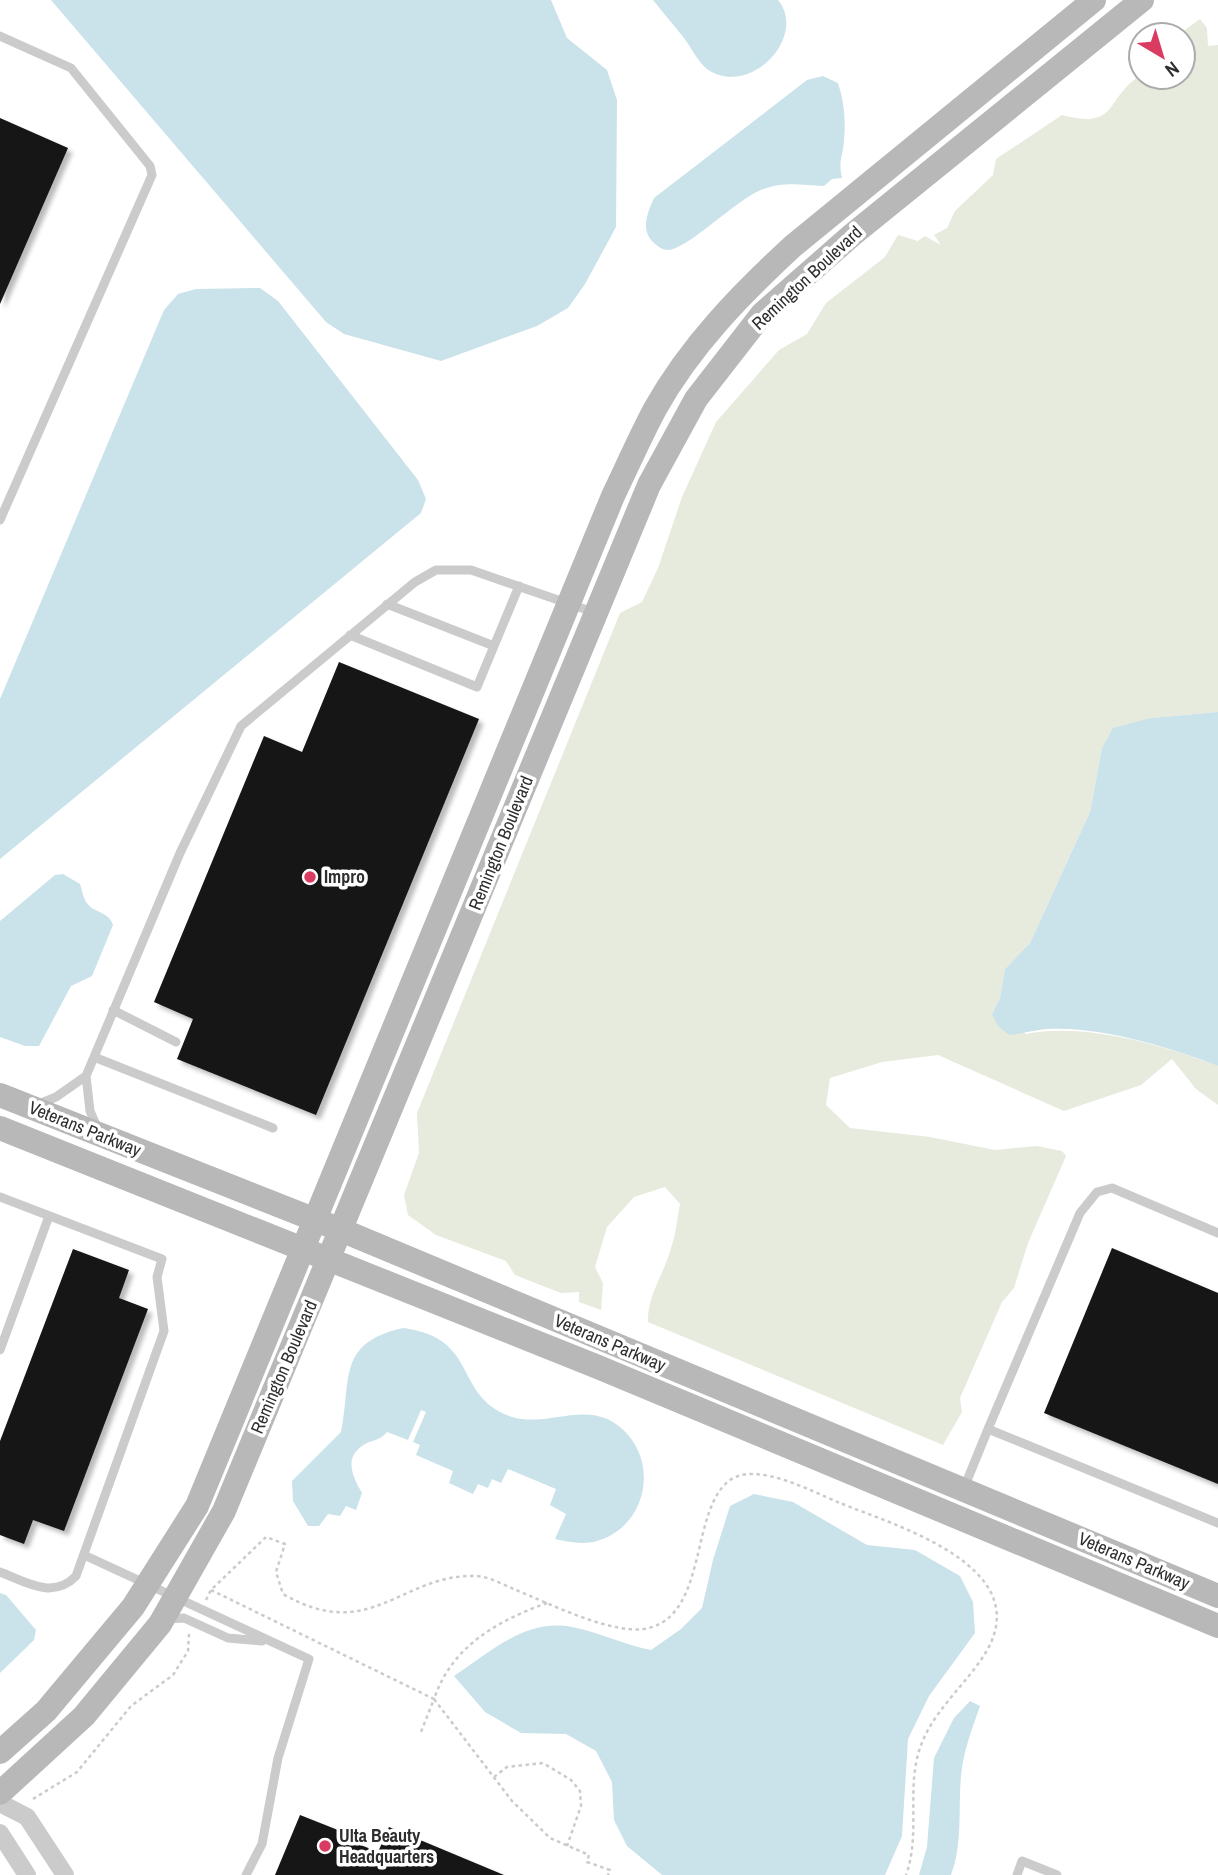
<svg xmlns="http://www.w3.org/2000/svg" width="1218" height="1875" font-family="'Archivo Narrow',sans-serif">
<defs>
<filter id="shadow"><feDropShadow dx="4.5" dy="4.5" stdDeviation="2" flood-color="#0004"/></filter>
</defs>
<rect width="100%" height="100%" fill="#fff"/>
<path fill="#e6ebdd" d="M1200,19L1207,28L1208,46L1218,45V712L1151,718L1102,748L1090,812L1030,943L1005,969L1000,998L992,1014L1026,1034C1084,1022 1163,1045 1218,1066V1105L1196,1089L1172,1059L1141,1085L1064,1111L938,1055L882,1062L830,1078L826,1105L850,1128L930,1137L995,1150L1037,1146L1062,1151L1066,1156L1028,1243L1014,1288L1002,1302L960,1398L962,1412L943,1445L648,1322C647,1296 664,1274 671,1248C676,1234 677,1219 680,1204L665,1187L634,1197L607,1227L595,1267L603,1283L601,1310L579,1302V1292L561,1293L515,1275L506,1261L436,1235L408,1215L404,1195L419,1153L417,1113L620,613L642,602L658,568L682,497L716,422L779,350L807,334L826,303L885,257L898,235L918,241L925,236L941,245L934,235L947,228L955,211L993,175L996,159L1062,115C1120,130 1103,99 1141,75L1183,77V35H1178Z"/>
<path fill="#cae2e9" d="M51,0H551L567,38L607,70L617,100L616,227L585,284L568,308L537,326L441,361L344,334L326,322Z
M653,0H778C808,36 750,99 707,69C698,62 691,47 684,38C674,25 663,13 653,0Z
M823,76L838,83C844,101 846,120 844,140C843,157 838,159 842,178L832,179L824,186C802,185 783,181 761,190C737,199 686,251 667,250C661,249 657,246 653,242C640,229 648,212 654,198L807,80Z
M260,288L278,301L418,480L426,499L421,513L0,859V699L164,310L178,294L196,289Z
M1218,712V1066C1170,1047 1099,1026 1047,1029C1034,1030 1021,1034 1009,1035L998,1026L992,1014L1000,998L1005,969L1030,943L1090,812L1102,748L1113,728L1151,718Z
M63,874L80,884C82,890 83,897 86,902C94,914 109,911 113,925L92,976L71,986L39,1046H25L0,1037V921L55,875Z
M403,1328C481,1338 452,1397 512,1417C548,1428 587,1399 620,1427C660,1460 648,1526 597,1541C583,1545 569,1542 555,1539L566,1514L550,1505L556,1489L508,1469L501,1483L492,1479L488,1488L478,1484L473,1494L449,1483L453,1471L416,1455L420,1445L413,1442L426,1412L421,1410L408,1440L387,1432C379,1442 371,1439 362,1446C343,1459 354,1479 362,1493L356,1510L346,1506L340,1516L328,1514L319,1526H308L293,1501L292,1481L341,1432C352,1380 336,1343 403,1328Z
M754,1494L793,1502L867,1545L915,1550L960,1576L973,1602L975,1633L929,1696L908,1739L902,1836L885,1875H662L627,1846L614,1820L612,1782L596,1751L566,1734L521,1733L485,1712L454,1676C490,1652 526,1618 572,1627C599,1632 624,1645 651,1650L681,1629L702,1608L713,1560L730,1506Z
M0,1593L6,1595L36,1630L34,1640L0,1673Z
M970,1701L980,1706C972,1729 963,1752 961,1776C958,1809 963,1843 951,1875H919L927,1847L934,1758L954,1718Z"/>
<path fill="#151515" filter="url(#shadow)" d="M0,118L68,148L0,304Z
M339,662L479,719L316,1115L177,1059L193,1019L154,1002L264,736L302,752Z
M1112,1248L1218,1293V1484L1044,1413Z
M73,1249L129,1270L119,1298L148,1309L64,1531L33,1520L24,1544L0,1535V1441Z
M300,1815L348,1834L346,1839L378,1852L389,1827L504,1875H275Z"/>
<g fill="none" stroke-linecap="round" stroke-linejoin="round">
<path stroke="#cbcbcb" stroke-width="2.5" stroke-dasharray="3.5 3.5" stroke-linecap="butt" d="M211,1590L434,1699L421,1732
M206,1600L211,1590L266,1537L285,1544L276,1572L283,1594C371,1645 401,1573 477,1576C490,1577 504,1585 516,1590C548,1603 616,1637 649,1628C708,1613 690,1509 730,1480C757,1461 813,1492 840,1503C894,1525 1037,1566 986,1652C966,1685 933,1710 920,1748C906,1788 921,1834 906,1875
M547,1603C497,1621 452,1646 434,1699L512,1801L550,1838L589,1855L587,1862L610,1870L608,1875
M494,1777L507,1767L543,1763L571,1780L580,1791L581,1806L567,1846
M33,1799L77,1772L131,1706L173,1675L188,1651L189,1634"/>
<path stroke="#cbcbcb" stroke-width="9" d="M0,36L71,68L150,166L152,175L0,520
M387,604L494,646
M350,635L477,687L519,586
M113,1010L176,1042
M94,1057L273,1128
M86,1076L180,853L241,726L415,582L436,570H471L596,613
M39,1104L56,1097L86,1076L90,1111L97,1127
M0,1197L162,1259L157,1277L164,1331L76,1576C53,1600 26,1582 0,1572
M0,1350L49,1216
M988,1429L1080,1213L1097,1192L1112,1188L1218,1233
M964,1488L988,1429L1218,1523
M84,1555L309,1659L278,1758L262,1844L246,1875
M168,1619L184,1618L228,1638L262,1641
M1017,1875L1022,1861L1057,1875"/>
<path stroke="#cbcbcb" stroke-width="18" d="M0,1803L27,1817L65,1875
M0,1833L27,1875"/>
<path stroke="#b8b8b8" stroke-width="24" d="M0,1095L341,1230L1218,1596
M0,1128L598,1367L1218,1626
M0,1752L46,1711L133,1607L197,1506L613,496C627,467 640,437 655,409C690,346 741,294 793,246L1094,0
M0,1793L84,1716L160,1624L224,1511L649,485L696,399L762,314L852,235L1142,0"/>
</g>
<g fill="#da3b61" stroke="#fff" stroke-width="2.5">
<circle cx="310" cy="877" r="7"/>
<circle cx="325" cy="1846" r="7"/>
</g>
<g text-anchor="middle" stroke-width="7" stroke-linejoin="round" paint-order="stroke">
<g font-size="18" fill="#2e2e2e" stroke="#fff">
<text transform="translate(807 278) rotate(-43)" y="6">Remington Boulevard</text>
<text transform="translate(501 843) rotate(-68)" y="6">Remington Boulevard</text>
<text transform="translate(85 1129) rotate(22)" y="6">Veterans Parkway</text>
<text transform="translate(610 1343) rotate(23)" y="6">Veterans Parkway</text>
<text transform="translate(284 1367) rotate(-67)" y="6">Remington Boulevard</text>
<text transform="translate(1134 1561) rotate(23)" y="6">Veterans Parkway</text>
</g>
<g font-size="18" font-weight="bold" fill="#2e2e2e" stroke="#fff" text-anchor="start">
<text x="324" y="883">Impro</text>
<text x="339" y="1842">Ulta Beauty<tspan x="339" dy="21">Headquarters</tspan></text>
</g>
</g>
<g transform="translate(1162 56) rotate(142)"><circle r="33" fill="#ffffff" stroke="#ababab" stroke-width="2"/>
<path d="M0-5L12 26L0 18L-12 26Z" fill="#da3b61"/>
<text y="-10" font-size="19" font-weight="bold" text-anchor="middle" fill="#2e2e2e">N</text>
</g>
</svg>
